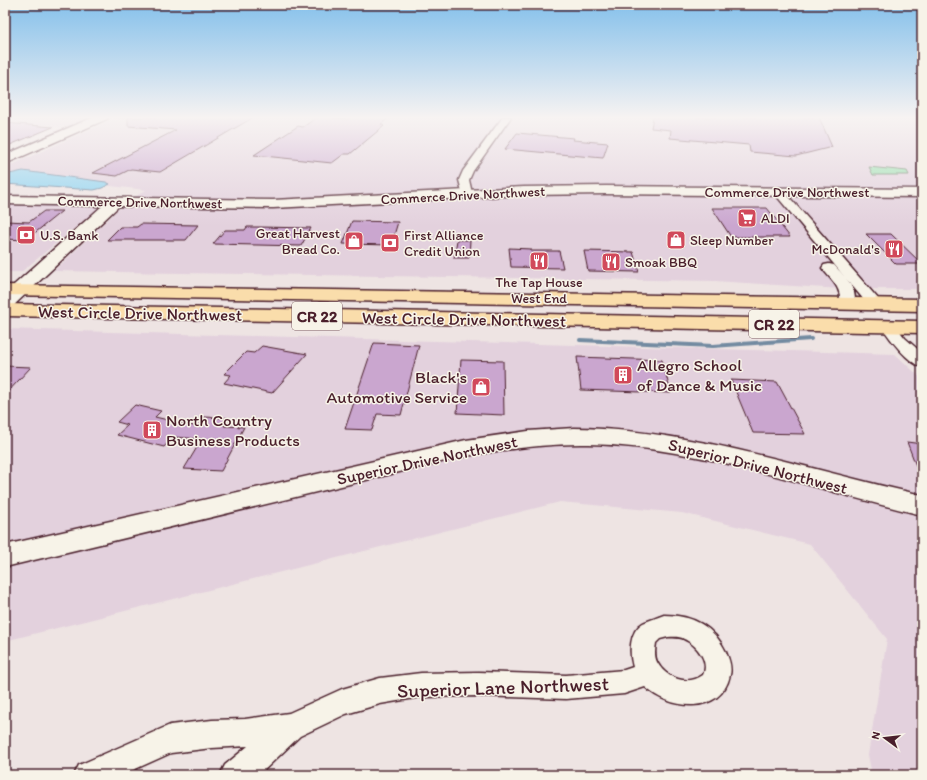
<svg xmlns="http://www.w3.org/2000/svg" width="927" height="780" font-family="Itim,sans-serif">
<rect width="100%" height="100%" fill="#eee4e3"/>
<filter id="ink" filterUnits="userSpaceOnUse"><feTurbulence type="fractalNoise" baseFrequency=".025" numOctaves="2"/><feDisplacementMap in="SourceGraphic" scale="8" xChannelSelector="R" yChannelSelector="G"/><feConvolveMatrix kernelMatrix="1 2 1 2 8 2 1 2 1" color-interpolation-filters="sRGB"/></filter>
<g filter="url(#ink)">
<path fill="#e3d1dd" d="M5,117H96L72,128L5,121Z
M118,117H922V289H842L715,281L54,271L124,204L146,190L5,174V168Z
M5,203L104,204L21,272H5Z
M5,329L895,354L922,379V775H872L868,755L887,639L810,544L682,513L560,502L5,641Z"/>
<path fill="#98e0ae" stroke="#71806c" d="M869,167L907,171L909,175H873Z"/>
<path fill="#8ed3f0" stroke="#738ba1" d="M23,171L106,182L110,184L102,188L94,190L5,184V175Z"/>
<g fill="none" stroke-linecap="round" stroke-linejoin="round">
<path stroke="#738ba1" stroke-width="4" d="M580,340L713,346L811,339"/>
</g>
<path fill="#caa6cf" stroke="#4a1f2b" d="M128,117H254L160,172L131,169L117,176L93,173L176,130L128,126Z
M317,117L348,119L351,117H390L381,124L384,126L350,154H344L332,163L254,155L298,126L303,127Z
M653,117H819L832,147L796,156L750,152L749,145L670,138L671,130L651,128Z
M5,123L53,127L5,147Z
M517,133L574,138L573,140L608,143L603,158L505,149Z
M712,208H767L790,237H731Z
M44,211H62L26,240L5,239V221L29,222Z
M352,221L398,222L391,245L343,244Z
M141,224L198,225L186,240H107L120,227H137Z
M247,227H259L311,228L301,246L213,244L225,230H245Z
M866,234H891L922,264H896Z
M457,240H470L469,258H454Z
M509,248L531,249V251H559L563,268L511,267Z
M584,251L633,252L639,272L588,271Z
M374,343L419,345L401,415L377,414L372,430L345,429Z
M262,346L307,354L272,393L224,383L231,375L224,374L246,352L254,353Z
M577,357L662,360L671,393L581,390Z
M461,360L503,361L504,415L457,413Z
M5,366L31,367L5,395Z
M731,380L777,382L805,434L753,433Z
M135,405L161,411L155,417L198,427L204,417L228,418L224,426L244,427L221,471L184,469L202,439L173,437L164,447L117,435L128,425L117,422Z
M907,442L922,444V479H921Z"/>
<g fill="none" stroke-linecap="round" stroke-linejoin="round">
<defs>
<path id="street" d="M503,117H511L473,171L469,180L472,193L471,195H463L459,180L463,171Z
M779,189L783,190L880,301L882,304L880,307L875,308L870,307L775,194L774,192L775,190Z
M829,264L834,265C843,275 862,292 852,306L847,307L842,306L840,303C842,287 831,280 822,268L824,265Z
M889,323L894,324L905,338L922,353V367C908,363 890,339 882,327L884,324Z
M664,615C692,615 714,626 726,652C729,659 732,667 730,675C721,717 668,709 645,687L624,694L566,699L479,696L421,697L380,704L346,714L300,736L259,775H220L225,765L248,746L212,748L171,753L122,775H74L79,765L170,725L212,720L245,719L289,713L342,689L380,678L421,673L479,672L566,675L624,670L633,667C629,653 629,631 643,623C649,620 657,618 664,615ZM668,637C673,637 679,636 684,639C696,644 710,661 703,675C688,686 666,679 657,662C654,656 655,649 656,643L660,639Z"/>
<path id="secondary" d="M94,117H108L107,119L5,164V155Z
M606,186L922,189V197L606,194L524,195L273,208L119,206L12,307L5,309V293L102,206L5,204V196L273,200L524,187Z
M574,428C693,429 807,470 922,495V515C812,489 703,447 589,444C548,443 507,449 466,456L5,567V545L466,440L528,431Z"/>
<path id="primary" d="M5,285L922,299V311L5,295Z
M5,304L922,321V333L5,316Z"/>
</defs>
<use href="#street" stroke="#4a1f2b" stroke-width="3"/>
<use href="#secondary" stroke="#4a1f2b" stroke-width="3"/>
<use href="#primary" stroke="#4a1f2b" stroke-width="3"/>
<use href="#street" fill="#f7f3e8" fill-rule="evenodd"/>
<use href="#secondary" fill="#f7f3e8" fill-rule="evenodd"/>
<use href="#primary" fill="#faddab" fill-rule="evenodd"/>
</g>
</g>
<linearGradient id="sky" x2="0" y2="1"><stop stop-color="#84c0eb"/><stop offset="0.52" stop-color="#f7f3f2"/><stop offset="1" stop-color="#f7f3f2" stop-opacity="0"/></linearGradient>
<rect width="927" height="226" fill="url(#sky)"/>
<defs>
<symbol id="supermarket-square" viewBox="-11 -11 22 22"><rect x="-9" y="-9" width="18" height="18" rx="4" fill="#d1495b" stroke="#f7f3e8"/><path d="M-6-5.5h2.5l.6 2H6L4.5 2H-2.5L-4.4-4H-6ZM-1.5 3.2a1.3 1.3 0 1 0 .1 0ZM3 3.2a1.3 1.3 0 1 0 .1 0Z" fill="#fff"/></symbol>
<symbol id="bank-square" viewBox="-11 -11 22 22"><rect x="-9" y="-9" width="18" height="18" rx="4" fill="#d1495b" stroke="#f7f3e8"/><path d="M-6-4H6V4H-6ZM0-2.3a2.3 2.3 0 1 0 0 4.6a2.3 2.3 0 1 0 0-4.6Z" fill="#fff"/></symbol>
<symbol id="shop-square" viewBox="-11 -11 22 22"><rect x="-9" y="-9" width="18" height="18" rx="4" fill="#d1495b" stroke="#f7f3e8"/><path d="M-5-2.5h2.3a2.7 3.5 0 0 1 5.4 0H5L5.5 6h-11ZM-1.5-2.5h3a1.5 2.3 0 0 0-3 0Z" fill="#fff"/></symbol>
<symbol id="restaurant-square" viewBox="-11 -11 22 22"><rect x="-9" y="-9" width="18" height="18" rx="4" fill="#d1495b" stroke="#f7f3e8"/><path d="M-5-6h1v4h1v-4h1v4h1v-4h1v5L-1.5 .5V6h-2V.5L-5-1ZM5-6V6H3V1.5H1.5Q1.5-4 5-6Z" fill="#fff"/></symbol>
<symbol id="building-square" viewBox="-11 -11 22 22"><rect x="-9" y="-9" width="18" height="18" rx="4" fill="#d1495b" stroke="#f7f3e8"/><path d="M-4-6H4V6H1V3H-1V6H-4ZM-2.5-4.3h1.7v1.8h-1.7ZM.8-4.3h1.7v1.8H.8ZM-2.5-1h1.7V.8h-1.7ZM.8-1h1.7V.8H.8Z" fill="#fff"/></symbol>
</defs>
<g fill-rule="evenodd">
<use href="#supermarket-square" x="736" y="207" width="22" height="22"/>
<use href="#bank-square" x="15" y="224" width="22" height="22"/>
<use href="#shop-square" x="665" y="229" width="22" height="22"/>
<use href="#shop-square" x="343" y="230" width="22" height="22"/>
<use href="#bank-square" x="379" y="232" width="22" height="22"/>
<use href="#restaurant-square" x="883" y="238" width="22" height="22"/>
<use href="#restaurant-square" x="528" y="250" width="22" height="22"/>
<use href="#restaurant-square" x="600" y="251" width="22" height="22"/>
<use href="#building-square" x="612" y="364" width="22" height="22"/>
<use href="#shop-square" x="470" y="376" width="22" height="22"/>
<use href="#building-square" x="141" y="419" width="22" height="22"/>
</g>
<g text-anchor="middle" stroke-width="3" stroke-linejoin="round" paint-order="stroke">
<g font-size="14" fill="#4a1f2b" stroke="#f7f3e8">
<text x="787" y="197">Commerce Drive Northwest</text>
<text transform="translate(463 195) rotate(-3)" y="5">Commerce Drive Northwest</text>
<text transform="translate(140 202) rotate(1)" y="5">Commerce Drive Northwest</text>
</g>
<g font-size="14" fill="#4a1f2b" stroke="#f7f3e8" text-anchor="start">
<text x="761" y="223">ALDI</text>
<text x="340" y="238" text-anchor="end">Great Harvest<tspan x="340" dy="16">Bread Co.</tspan></text>
<text x="40" y="240">U.S. Bank</text>
<text x="404" y="240">First Alliance<tspan x="404" dy="16">Credit Union</tspan></text>
<text x="690" y="245">Sleep Number</text>
<text x="880" y="254" text-anchor="end">McDonald's</text>
<text x="625" y="267">Smoak BBQ</text>
<text x="539" y="287" text-anchor="middle">The Tap House<tspan x="539" dy="16">West End</tspan></text>
</g>
<g fill="#f7f3e8" stroke="#7e5f64" stroke-width="1">
<rect x="292" y="302" width="50" height="28" rx="3"/>
<rect x="749" y="310" width="50" height="28" rx="3"/>
</g>
<g font-size="16" font-weight="bold" fill="#4a1f2b">
<text x="317" y="322">CR 22</text>
<text x="774" y="330">CR 22</text>
</g>
<g font-size="17" fill="#4a1f2b" stroke="#f7f3e8">
<text transform="translate(140 313) rotate(1)" y="6">West Circle Drive Northwest</text>
<text transform="translate(464 319) rotate(1)" y="6">West Circle Drive Northwest</text>
<text transform="translate(427 460) rotate(-12)" y="6">Superior Drive Northwest</text>
<text transform="translate(758 466) rotate(14)" y="6">Superior Drive Northwest</text>
</g>
<g font-size="17" fill="#4a1f2b" stroke="#f7f3e8" text-anchor="start">
<text x="637" y="371">Allegro School<tspan x="637" dy="20">of Dance &amp; Music</tspan></text>
<text x="467" y="383" text-anchor="end">Black's<tspan x="467" dy="20">Automotive Service</tspan></text>
<text x="166" y="426">North Country<tspan x="166" dy="20">Business Products</tspan></text>
</g>
<g font-size="20" fill="#4a1f2b" stroke="#f7f3e8">
<text transform="translate(503 687) rotate(-2)" y="7">Superior Lane Northwest</text>
</g>
</g>
<rect width="927" height="780" fill="none" stroke="#f7f3e8" stroke-width="20"/>
<rect x="10" y="10" width="907" height="760" fill="none" stroke="#4a1f2b" stroke-width="1.5" filter="url(#ink)"/>
<g transform="translate(885 738) rotate(285)" stroke="#f7f3e8" stroke-width="3" paint-order="stroke">
<path d="M0-3L7 15L0 10L-7 15Z" fill="#4a1f2b"/>
<text y="-6" font-size="11" font-weight="bold" text-anchor="middle" fill="#4a1f2b">N</text>
</g>
</svg>
